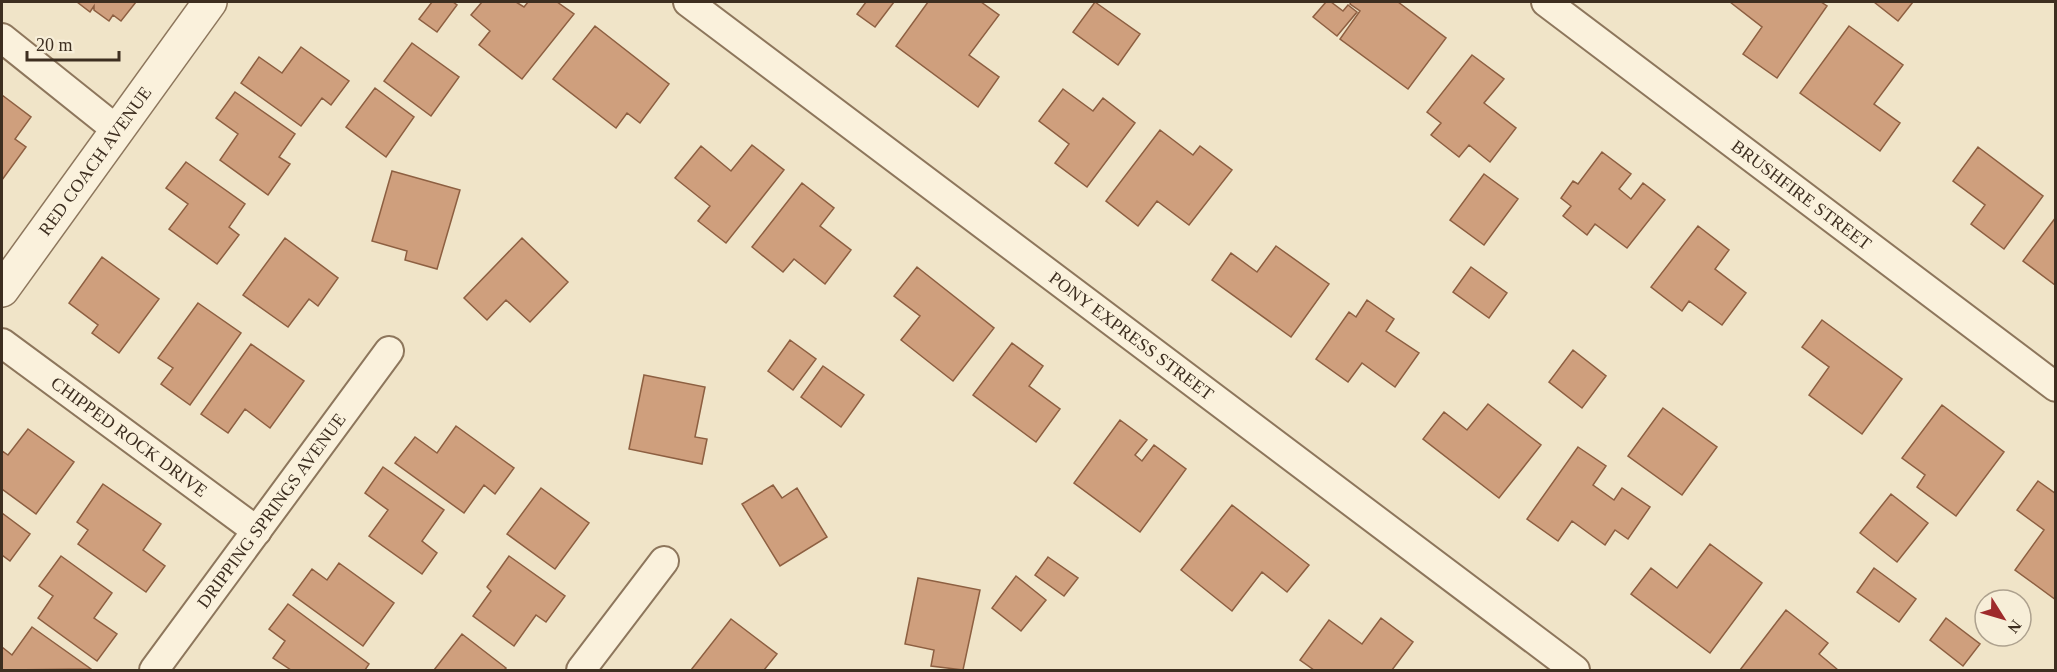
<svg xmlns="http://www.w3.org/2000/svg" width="2057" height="672" font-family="Georgia,serif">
<rect width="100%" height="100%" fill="#f0e4c8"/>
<path fill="#cf9f7d" stroke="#8d5f41" stroke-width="1.5" d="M77,2H136L121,21L113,15L109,21L94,10V6L90,12Z
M432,2H453L457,5L437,32L419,19Z
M482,2H516L524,7L528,2H557L574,14L522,79L479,45L490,31L471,15Z
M866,2H894L875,27L857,14Z
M928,2H981L999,15L969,55L999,77L978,107L896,46Z
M1095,2L1140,34L1118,65L1073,32Z
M1326,2H1331L1343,11L1348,5L1357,12L1337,36L1313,17Z
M1351,2H1398L1446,38L1408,89L1340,39L1360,11L1350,4Z
M1730,2H1821L1827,6L1777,78L1743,54L1762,27Z
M1874,2H1913L1898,21Z
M595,26L669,84L640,123L627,113L616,128L553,79Z
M1849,26L1903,65L1874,104L1900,123L1880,151L1800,93Z
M412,43L459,77L431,116L384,81Z
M301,47L349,81L331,105L322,98L301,126L241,83L259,57L282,73Z
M1472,55L1504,79L1484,103L1516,128L1490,162L1469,145L1459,157L1431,135L1441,123L1427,112Z
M375,88L414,117L386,157L346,127Z
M1063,89L1093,111L1103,98L1135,123L1087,187L1055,163L1069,144L1039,121Z
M235,92L295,134L279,157L290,164L268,195L220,160L238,134L216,118Z
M2,95L31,117L15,139L26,147L2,180Z
M1160,130L1193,155L1200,146L1232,170L1189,225L1157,201L1138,226L1106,201Z
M752,145L784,170L726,243L698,221L710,206L675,178L701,146L731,171Z
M1978,147L2043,196L2004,249L1971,224L1985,205L1953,181Z
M1602,152L1631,174L1619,189L1631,199L1643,183L1665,200L1627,248L1595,224L1587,235L1563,216L1571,206L1561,198L1573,181L1578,184Z
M186,162L245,204L229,227L239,235L217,264L169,229L188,204L166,188Z
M392,171L460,190L437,269L405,260L407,251L372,241Z
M1484,174L1518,199L1484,245L1450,220Z
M802,183L834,208L820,226L851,250L825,284L794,259L783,272L752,247Z
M2056,217V285H2055L2023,261Z
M1698,226L1729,250L1715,269L1746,293L1722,325L1689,301L1682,311L1651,287Z
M285,238L338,278L318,306L309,299L288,327L243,295Z
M522,238L568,282L530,322L506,300L487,320L464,298Z
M1276,246L1329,284L1291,337L1212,280L1231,253L1257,272Z
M102,257L159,299L119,353L92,333L98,325L69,303Z
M917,267L994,328L953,381L901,340L920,316L894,296Z
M1471,267L1507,293L1489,318L1453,292Z
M1367,300L1394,319L1386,331L1419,353L1395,387L1362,363L1348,382L1316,359L1349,312L1356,317Z
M198,303L241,333L190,405L161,384L173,368L158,358Z
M1822,320L1902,379L1862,434L1809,395L1829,367L1802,347Z
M790,340L816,359L793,390L768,371Z
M1012,343L1043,366L1029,386L1060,409L1036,442L973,395Z
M251,344L304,381L270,428L245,409L228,433L201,414Z
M1573,350L1606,376L1582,408L1549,382Z
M823,366L864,395L841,427L801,397Z
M644,375L705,387L695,437L707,439L702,464L629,449Z
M1488,404L1541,445L1499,498L1423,439L1444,412L1467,430Z
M1942,405L2004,452L1956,516L1917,487L1925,475L1902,458Z
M1663,408L1717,447L1682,495L1628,456Z
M1120,420L1147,440L1135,455L1142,461L1154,445L1186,469L1140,532L1074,483Z
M456,426L514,468L495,494L484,485L464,513L395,463L415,437L437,453Z
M28,429L74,462L36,514L2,489V451L8,455Z
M1578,447L1606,466L1593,485L1614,500L1622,488L1650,507L1628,539L1615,530L1605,545L1572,521L1558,541L1527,519Z
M383,467L444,510L422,541L437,553L422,574L369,536L388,510L365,493Z
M2038,481L2056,494V600L2015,570L2044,530L2017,510Z
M103,484L161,524L143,550L165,566L146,592L78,544L88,530L77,522Z
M773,485L782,498L797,488L827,537L780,566L742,504Z
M541,488L589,523L555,569L507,534Z
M1891,494L1928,523L1897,562L1860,533Z
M1232,505L1309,565L1287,592L1262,572L1232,611L1181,570Z
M2,513L30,534L10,561L2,555Z
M1710,544L1762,583L1710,653L1631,594L1651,568L1677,588Z
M61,556L112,593L94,618L117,634L97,661L38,618L53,596L39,586Z
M509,556L565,596L546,622L536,615L514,646L473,616L491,591L487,587Z
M1048,557L1078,578L1064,596L1035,575Z
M339,563L394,603L363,646L293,595L312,569L327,580Z
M1874,568L1916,599L1899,622L1857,592Z
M1016,576L1046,600L1021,631L992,608Z
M918,578L980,590L963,670L931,666L934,650L905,644Z
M288,604L369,664L365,670H291L273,658L285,641L269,629Z
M1786,610L1828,643L1819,654L1838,670H1740Z
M1381,618L1413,642L1392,670H1314L1300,660L1329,620L1362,644Z
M1946,618L1980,644L1963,666L1930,640Z
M731,619L777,654L764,670H691Z
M32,627L91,669L2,670V647L12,655Z
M462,634L506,668L504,670H434Z"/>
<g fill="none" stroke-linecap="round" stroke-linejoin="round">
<defs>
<g id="minor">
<path id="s1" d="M688,2L1575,670"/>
<path id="s2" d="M1546,2L2056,387"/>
<path d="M2,38L117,130"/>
<path id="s3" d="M2,343L257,531"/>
<path id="s4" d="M154,670L389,351"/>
<path d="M581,670L664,561"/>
</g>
<g id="tertiary">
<path id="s5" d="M2,290L210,2"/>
</g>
</defs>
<use href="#minor" stroke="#8d765c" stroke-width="32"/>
<use href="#tertiary" stroke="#8d765c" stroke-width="36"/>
<use href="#minor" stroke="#faf1dc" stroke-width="28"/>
<use href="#tertiary" stroke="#faf1dc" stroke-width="33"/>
</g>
<g text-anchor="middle" stroke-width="4.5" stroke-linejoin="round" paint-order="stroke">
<g font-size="18" fill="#3d2e20" stroke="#f7eed8">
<text dy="6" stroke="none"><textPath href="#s5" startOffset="159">RED COACH AVENUE</textPath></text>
<text dy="6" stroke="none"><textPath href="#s2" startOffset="320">BRUSHFIRE STREET</textPath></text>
<text dy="6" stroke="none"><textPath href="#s1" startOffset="555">PONY EXPRESS STREET</textPath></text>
<text dy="6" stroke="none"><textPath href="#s3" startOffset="158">CHIPPED ROCK DRIVE</textPath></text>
<text dy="6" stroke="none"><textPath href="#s4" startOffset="198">DRIPPING SPRINGS AVENUE</textPath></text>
</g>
</g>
<rect width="2057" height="672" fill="none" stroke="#3d2e20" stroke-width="6"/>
<g transform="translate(2003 618) rotate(127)"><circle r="28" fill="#f7eed8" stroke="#ada18e" stroke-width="1.5"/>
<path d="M0-4.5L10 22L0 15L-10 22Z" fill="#9e2a2b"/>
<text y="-9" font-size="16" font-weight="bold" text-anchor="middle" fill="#3d2e20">N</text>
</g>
<path d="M27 51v9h92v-9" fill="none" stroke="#3d2e20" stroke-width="3"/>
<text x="36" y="51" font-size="18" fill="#3d2e20" stroke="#f7eed8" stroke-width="4.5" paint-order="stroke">20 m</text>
</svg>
